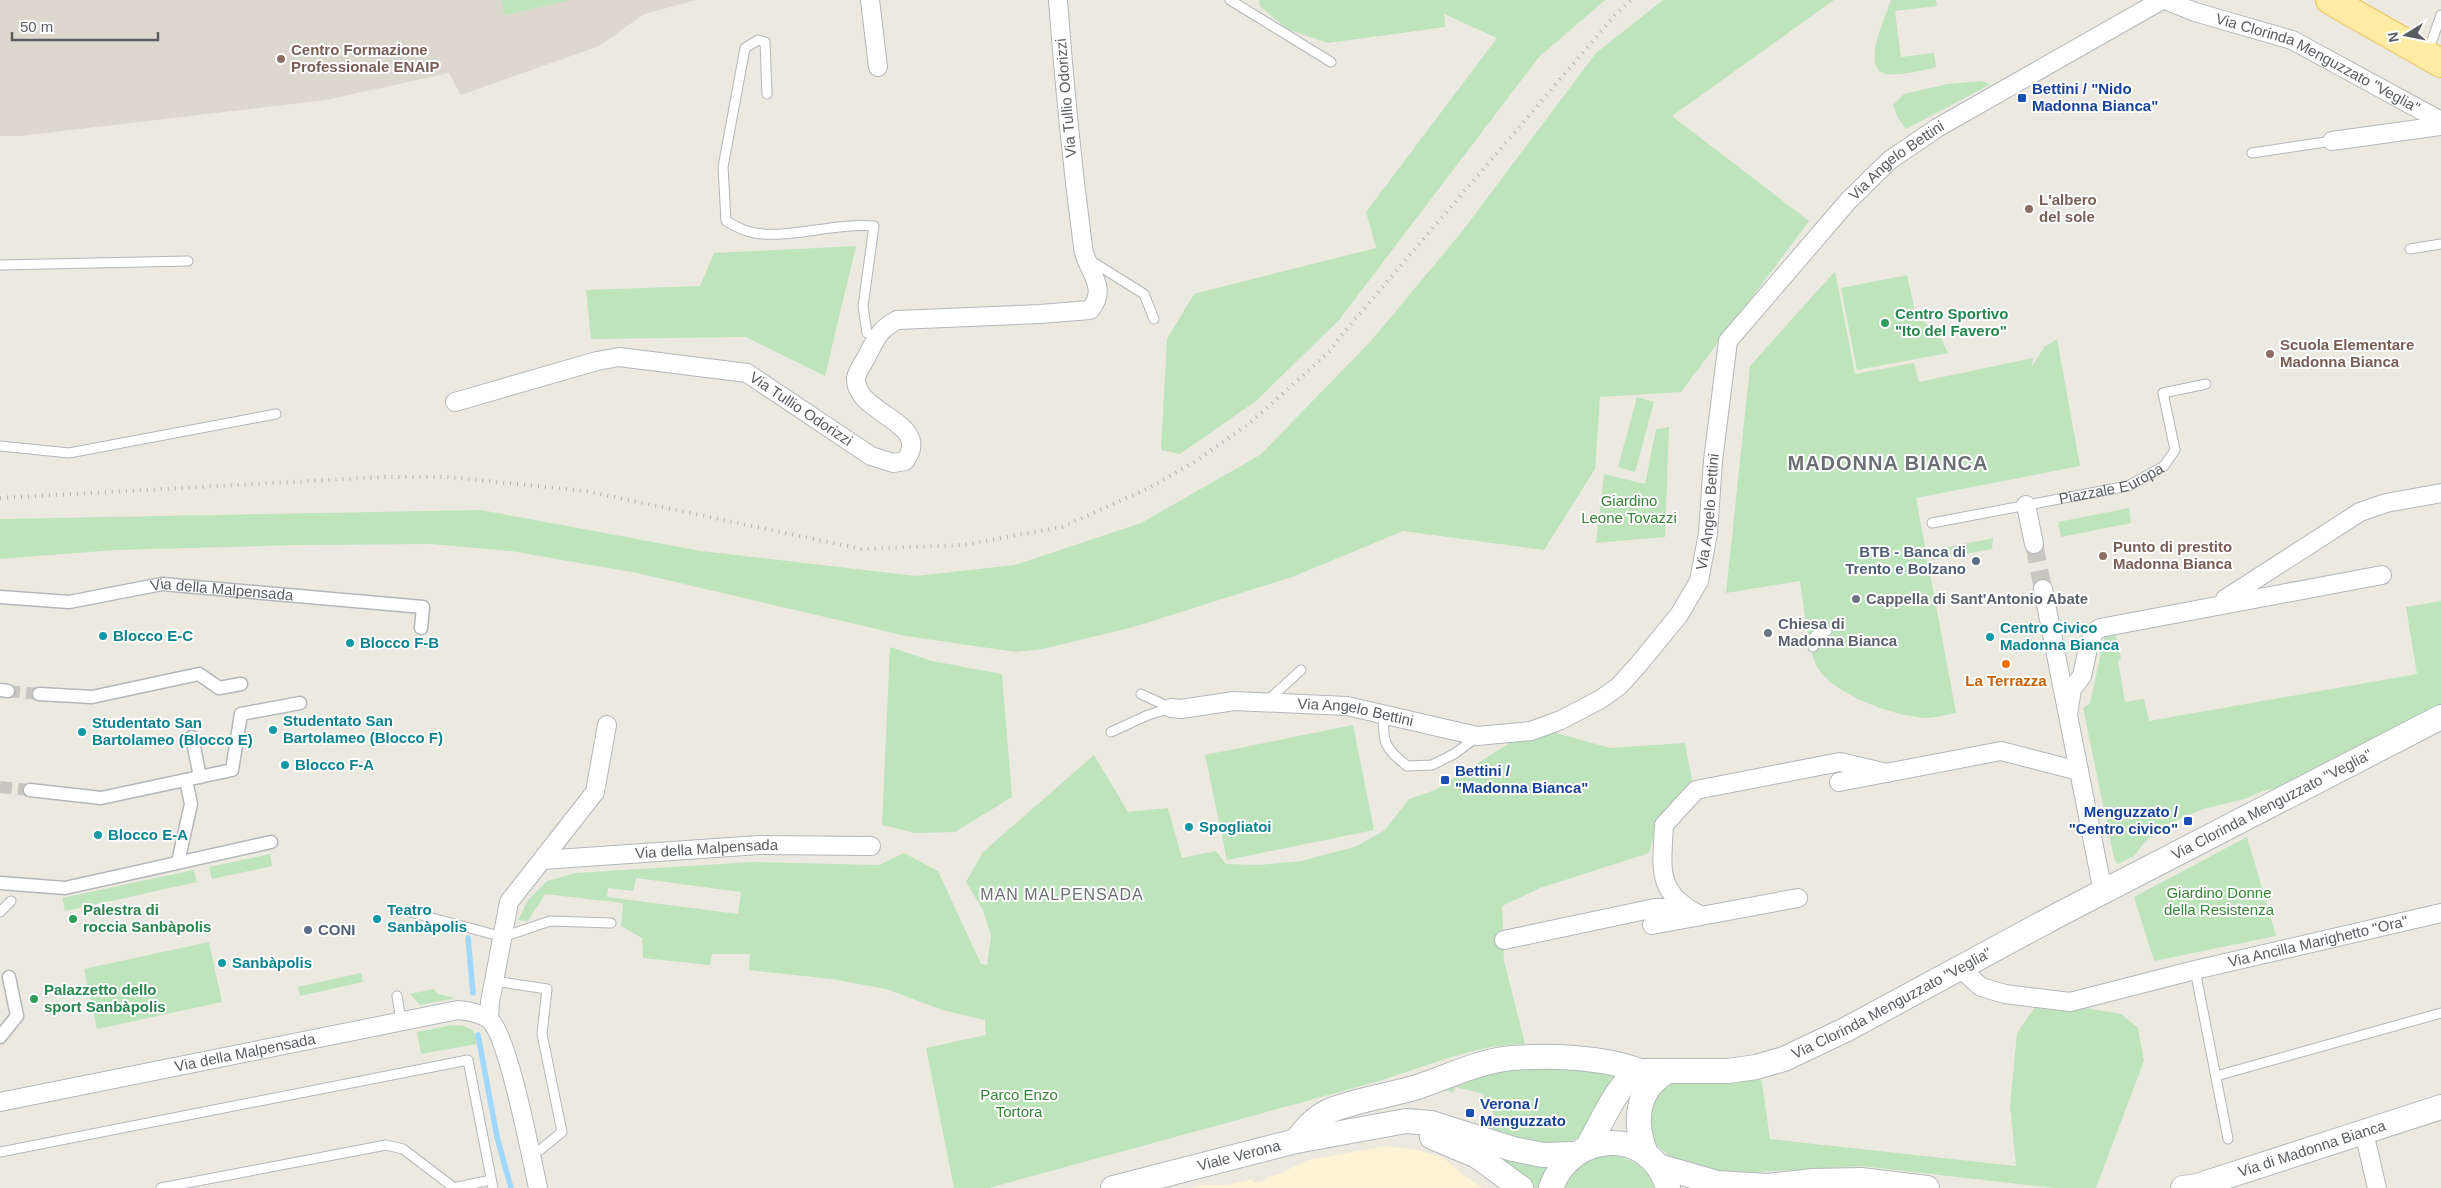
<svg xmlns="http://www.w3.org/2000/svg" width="2441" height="1188" font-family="Helvetica,sans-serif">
<rect width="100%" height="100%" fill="#ece9e0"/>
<path fill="#fdf2d4" d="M1386,1146L1418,1150L1443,1158L1462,1174L1482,1188H1191L1200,1185H1227L1253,1179L1254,1183L1267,1180V1177L1277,1175L1308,1160Z"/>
<path fill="#dcd8ce" d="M0,0H697L644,14L599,46L461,95L449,73L326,100L20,136H0Z"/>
<path fill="#bee4bc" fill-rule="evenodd" d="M501,0H571L505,15Z
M1259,0H1605L1539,57L1339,320L1256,401L1180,454L1161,450L1167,339L1194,294L1376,248L1366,212L1497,38L1444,14L1445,27L1328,43L1287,29L1260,6Z
M1663,0H1834L1672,116L1809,221L1681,392L1600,397L1595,469L1544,550L1403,531L1292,577L1130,628L1042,649L1016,652L906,636L637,573L511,551L431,544L300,545L115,550L0,559V519L481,510L701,551L916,576L1015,565L1141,523L1260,455L1370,342L1464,229L1596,53Z
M1891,0H1936L1937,6L1895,11L1901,57L1934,53L1936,67L1933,68C1919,71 1900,76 1886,74C1860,69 1886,16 1891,0Z
M1981,81L1991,84L1906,129L1898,118L1893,105L1904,94L1948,84Z
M856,246L825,376L746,337L591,339L586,290L700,286L714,253Z
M1835,271L1855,374L1914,363L1919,382L2033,358L2032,367L2044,347L2057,339L2080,466L1916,498L1956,713C1947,714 1936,718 1926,718C1895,717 1824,692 1814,660C1806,635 1804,607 1800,581L1726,593L1750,366Z
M1907,275L1916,316L1932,328L1941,338L1948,353L1857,370L1841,288Z
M1637,397L1654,402L1635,472L1618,467Z
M1669,427L1665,537L1596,543L1604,474L1645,484L1656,429Z
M2129,508L2131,523L2061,537L2058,522Z
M1993,538L1992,549L1932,560L1930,551Z
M2441,601V705L2280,787L2263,791L2244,799L2203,809L2161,827L2143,844L2134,856L2118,864L2114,858L2083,708L2090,703L2105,635L2116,634L2121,660L2118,661L2125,702L2144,699L2149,721L2417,674L2406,607Z
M890,647L932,661L1002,674L1012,797L955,832L915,833L882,825Z
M1353,725L1374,830L1227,860L1205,755Z
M1542,729L1610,748L1685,743L1693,785L1656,826L1649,853L1540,888L1502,906L1504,961L1525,1044C1471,1044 1420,1070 1368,1084C1242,1119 1115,1153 989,1188H954L926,1048L986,1035L985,1020L942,1010L886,989L832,979L749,970L750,954H712L710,965L643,958L642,938L621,926L623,903L545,894L528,921L518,920L528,900L547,881L576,873L753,862L879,865L904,853L938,871L981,964L987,965L991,936L983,910L966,882L983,852L1094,755L1128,812L1168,808L1182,858L1216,851L1226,864L1259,865L1302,861L1357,846L1385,830L1409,799L1435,790L1511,742ZM636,878L741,892L738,914L607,897L608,888L633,891Z
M2247,837L2276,936L2154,961L2134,897Z
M270,854L272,866L212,879L209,867Z
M194,870L197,882L65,911L62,898Z
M209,942L222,1002L97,1029L84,969Z
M361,973L363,982L300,996L298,987Z
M434,989L438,994L455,998L420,1005L410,994Z
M2062,1004L2121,1014L2138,1028L2144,1061L2096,1188H2054L1861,1166L1725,1174L1670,1157L1651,1140L1650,1097L1672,1080L1761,1076L1770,1139L2016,1166L2010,1106L2017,1033L2035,1007Z
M452,1025L464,1026L474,1031L477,1044L421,1054L417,1032Z
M1509,1064L1624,1069C1607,1097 1590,1145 1552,1147C1538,1148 1507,1137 1492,1134C1496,1120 1497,1109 1482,1101L1484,1094L1455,1087L1453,1093L1446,1090L1444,1085Z
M1488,1148L1547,1166L1539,1188H1532Z
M1614,1155C1633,1160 1648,1168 1655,1188H1564C1576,1164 1587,1157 1614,1155Z"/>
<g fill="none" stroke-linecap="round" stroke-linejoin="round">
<path stroke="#9fd7fd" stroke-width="5.5" d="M468,938L473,993
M478,1035L497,1137L511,1188"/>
<path stroke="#c7c6c0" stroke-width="12" stroke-dasharray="12 6" stroke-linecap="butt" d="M8,691L39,694
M0,787L30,790"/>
<path stroke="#c7c6c0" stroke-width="18" stroke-dasharray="18 9" stroke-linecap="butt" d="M2034,544L2043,589"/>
<defs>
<g id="service">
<path d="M1230,0L1331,62"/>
<path d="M2428,52L2441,15"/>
<path d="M767,94L765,42L758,40L745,48L723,167L726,221C733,225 740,229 747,231C779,242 835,222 874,226L863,306L867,333L877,337"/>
<path d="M2252,153L2332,141"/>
<path d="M2410,249L2441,244"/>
<path d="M1088,259L1144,294L1154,319"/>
<path d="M0,265L188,261"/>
<path d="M0,446L69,453L276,414"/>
<path id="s1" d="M1932,523L2128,486L2164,466L2175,450L2163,393L2206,384"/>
<path d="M1813,647V638L1816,635L1827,631"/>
<path d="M1141,694L1171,708"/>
<path d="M1266,702L1301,670"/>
<path d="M1384,714C1382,743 1385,748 1407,766L1432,765L1454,754L1477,737"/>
<path d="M1111,732L1148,715L1171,708"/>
<path d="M0,912L11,901"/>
<path d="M410,912L503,937L550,921L611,923"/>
<path d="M2195,970L2228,1139"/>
<path d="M494,981L547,989L542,1034L562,1132L540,1150L530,1153"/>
<path d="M397,996L401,1021"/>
<path d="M2216,1076L2441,1013"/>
<path d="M0,1152L468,1060L493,1188"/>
<path d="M161,1188L386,1145L403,1149L453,1187"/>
<path d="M453,1188L491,1180"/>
</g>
<g id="pedestrian">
<path id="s2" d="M0,597L69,602L162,584L423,607L421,628"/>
<path d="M0,690L8,691"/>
<path d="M39,694L92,697L199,674L219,688L241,684"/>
<path d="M192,737L200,777"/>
<path d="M30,790L101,798L232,770L241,714L300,703"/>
<path d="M178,862L191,804L186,780"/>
<path d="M0,883L65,888L271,842"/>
<path d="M0,1037L17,1016L9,977"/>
</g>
<g id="minor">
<path d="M870,0L878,67"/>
<path id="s3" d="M2165,0L2195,12L2292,40L2441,121"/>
<path d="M2332,141L2441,126"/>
<path id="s4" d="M455,402L597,361L619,357L747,373L871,456L893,463L905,461C934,422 854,414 856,378C857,371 865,361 868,354C877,337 880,329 897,320L1040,314L1090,310C1110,287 1085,269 1083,247C1072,164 1064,83 1058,0"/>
<path d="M2026,505L2034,544"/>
<path d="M2043,589L2103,892"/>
<path d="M2225,599L2360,512L2386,503L2441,493"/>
<path id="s5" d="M1171,708L1181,709L1234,701L1347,706L1477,736L1531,731L1561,720L1601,699L1619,686L1638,665L1679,615L1699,581L1708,533L1713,461L1728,341L1849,200L1890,160L1937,128L2162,0"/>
<path d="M2068,714L2072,689L2082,676L2089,644L2094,632L2100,628L2382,575"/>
<path d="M1839,782L2001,751L2079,771"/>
<path id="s6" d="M542,860L759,845L871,846"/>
<path d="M1700,915C1655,893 1662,868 1664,825L1696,790L1840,762L1887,773"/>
<path d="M1652,925L1798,898"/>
<path d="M1504,940L1655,908H1685"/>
<path id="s7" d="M1960,968L1981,987L2005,994L2070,1002L2195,970L2441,913"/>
<path d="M489,1018L490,1002L509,902L595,792L607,725"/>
<path id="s8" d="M0,1102L458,1010C468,1011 482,1013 490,1020C509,1039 531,1156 538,1188"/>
<path d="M2364,1132L2377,1188"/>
</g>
<g id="secondary">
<path d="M1432,1137L1477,1156L1521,1188"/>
<path d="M1296,1141C1306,1128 1314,1118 1329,1111C1356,1100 1386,1096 1414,1088C1446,1078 1478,1061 1512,1058C1550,1055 1604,1057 1640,1071"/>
<path id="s9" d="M1588,1146C1601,1124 1617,1083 1640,1071H1728L1756,1067L1784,1059L1847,1029L2058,915L2441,717"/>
<path d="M1646,1154C1633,1122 1636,1089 1668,1071"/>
<path d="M1658,1166L1717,1183L1768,1186L1813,1181L1861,1180L1927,1188"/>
<path id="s10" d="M1113,1188L1296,1141L1406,1121L1431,1123L1513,1149L1543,1155L1573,1154"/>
<path d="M1551,1188C1571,1130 1651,1126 1668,1188"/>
<path id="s11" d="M2183,1188L2197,1186L2441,1107"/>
</g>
<path id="primary" d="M2330,0L2441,63"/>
</defs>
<use href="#service" stroke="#b3b7bb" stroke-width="11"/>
<use href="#pedestrian" stroke="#b3b7bb" stroke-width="15"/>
<use href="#minor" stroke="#b3b7bb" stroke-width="20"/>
<use href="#secondary" stroke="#b4b8bd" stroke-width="26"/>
<use href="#primary" stroke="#efbf57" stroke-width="30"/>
<use href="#service" stroke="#fff" stroke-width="9"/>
<use href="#pedestrian" stroke="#fff" stroke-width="12"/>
<use href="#minor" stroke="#fff" stroke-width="18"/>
<use href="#secondary" stroke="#fff" stroke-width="24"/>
<use href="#primary" stroke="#feeca4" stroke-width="28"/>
<path stroke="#b2b3b3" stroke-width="4" stroke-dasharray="1 6" stroke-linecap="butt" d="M0,498L382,477H447L586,491L861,549L963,545L1062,527L1151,487L1194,462L1249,424L1330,351L1339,338L1615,15L1631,0"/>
</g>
<g fill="#8d6e63" stroke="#fff" stroke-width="2">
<circle cx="281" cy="59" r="5"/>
<circle cx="2029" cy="209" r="5"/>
<circle cx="2270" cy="354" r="5"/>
<circle cx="2103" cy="556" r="5"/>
</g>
<g fill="#1a4fb4" stroke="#fff" stroke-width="2">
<rect x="2017" y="93" width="10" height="10" rx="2.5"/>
<rect x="1440" y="775" width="10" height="10" rx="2.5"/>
<rect x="2183" y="816" width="10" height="10" rx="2.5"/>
<rect x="1465" y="1108" width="10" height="10" rx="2.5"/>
</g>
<g fill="#2e9e5b" stroke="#fff" stroke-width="2">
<circle cx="1885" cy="323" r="5"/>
<circle cx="73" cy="919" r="5"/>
<circle cx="34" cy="999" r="5"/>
</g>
<g fill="#5c6f8a" stroke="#fff" stroke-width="2">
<circle cx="1976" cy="561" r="5"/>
<circle cx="308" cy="930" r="5"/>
</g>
<g fill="#6b7280" stroke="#fff" stroke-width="2">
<circle cx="1856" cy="599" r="5"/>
<circle cx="1768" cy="633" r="5"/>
</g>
<g fill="#0f9aa8" stroke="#fff" stroke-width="2">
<circle cx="103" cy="636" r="5"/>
<circle cx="1990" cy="637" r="5"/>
<circle cx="350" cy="643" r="5"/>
<circle cx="273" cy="730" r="5"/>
<circle cx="82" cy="732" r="5"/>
<circle cx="285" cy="765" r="5"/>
<circle cx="1189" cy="827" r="5"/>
<circle cx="98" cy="835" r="5"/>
<circle cx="377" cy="919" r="5"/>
<circle cx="222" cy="963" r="5"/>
</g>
<circle fill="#e8710a" stroke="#fff" stroke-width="2" cx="2006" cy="664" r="5"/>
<g text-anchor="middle" stroke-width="4" stroke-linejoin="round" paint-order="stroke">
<g font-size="15" font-weight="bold" fill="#785e54" stroke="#fff" text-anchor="start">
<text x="291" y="55">Centro Formazione<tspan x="291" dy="17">Professionale ENAIP</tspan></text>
<text x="2039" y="205">L'albero<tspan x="2039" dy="17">del sole</tspan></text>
<text x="2280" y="350">Scuola Elementare<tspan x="2280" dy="17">Madonna Bianca</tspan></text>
<text x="2113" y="552">Punto di prestito<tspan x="2113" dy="17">Madonna Bianca</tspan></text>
</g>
<g font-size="15" fill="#595d61" stroke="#fff">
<text dy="5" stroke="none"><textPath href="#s3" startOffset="166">Via Clorinda Menguzzato "Veglia"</textPath></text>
<text transform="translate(1066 98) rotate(-95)" y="5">Via Tullio Odorizzi</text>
<text dy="5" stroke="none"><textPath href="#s5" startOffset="1086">Via Angelo Bettini</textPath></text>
<text dy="5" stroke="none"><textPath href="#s4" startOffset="364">Via Tullio Odorizzi</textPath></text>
<text dy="5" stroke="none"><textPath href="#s1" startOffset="184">Piazzale Europa</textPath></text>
<text dy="5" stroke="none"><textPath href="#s5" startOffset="666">Via Angelo Bettini</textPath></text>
<text dy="5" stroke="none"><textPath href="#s2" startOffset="224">Via della Malpensada</textPath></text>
<text dy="5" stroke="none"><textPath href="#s5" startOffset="186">Via Angelo Bettini</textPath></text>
<text dy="5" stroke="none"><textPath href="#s9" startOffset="788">Via Clorinda Menguzzato "Veglia"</textPath></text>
<text dy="5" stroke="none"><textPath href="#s6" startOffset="165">Via della Malpensada</textPath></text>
<text dy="5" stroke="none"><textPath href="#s7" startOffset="374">Via Ancilla Marighetto "Ora"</textPath></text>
<text dy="5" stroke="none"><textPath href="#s9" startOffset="359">Via Clorinda Menguzzato "Veglia"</textPath></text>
<text dy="5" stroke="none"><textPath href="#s8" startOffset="250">Via della Malpensada</textPath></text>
<text dy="5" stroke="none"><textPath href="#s11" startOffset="135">Via di Madonna Bianca</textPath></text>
<text dy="5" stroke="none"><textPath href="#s10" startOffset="130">Viale Verona</textPath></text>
</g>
<g font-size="15" font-weight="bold" fill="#164399" stroke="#fff" text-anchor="start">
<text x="2032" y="94">Bettini / "Nido<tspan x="2032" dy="17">Madonna Bianca"</tspan></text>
<text x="1455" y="776">Bettini /<tspan x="1455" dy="17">"Madonna Bianca"</tspan></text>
<text x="2178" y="817" text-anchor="end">Menguzzato /<tspan x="2178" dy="17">"Centro civico"</tspan></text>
<text x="1480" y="1109">Verona /<tspan x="1480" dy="17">Menguzzato</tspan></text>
</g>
<g font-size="15" font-weight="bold" fill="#27864d" stroke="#fff" text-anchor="start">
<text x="1895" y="319">Centro Sportivo<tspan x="1895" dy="17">"Ito del Favero"</tspan></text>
<text x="83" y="915">Palestra di<tspan x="83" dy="17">roccia Sanbàpolis</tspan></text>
<text x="44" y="995">Palazzetto dello<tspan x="44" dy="17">sport Sanbàpolis</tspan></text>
</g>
<g font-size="15" fill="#368437" stroke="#fff">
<text x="1629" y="506">Giardino<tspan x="1629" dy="17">Leone Tovazzi</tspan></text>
<text x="2219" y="898">Giardino Donne<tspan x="2219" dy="17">della Resistenza</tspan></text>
<text x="1019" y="1100">Parco Enzo<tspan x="1019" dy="17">Tortora</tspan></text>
</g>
<g font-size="15" font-weight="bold" fill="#4e5e75" stroke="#fff" text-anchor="end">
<text x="1966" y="557">BTB - Banca di<tspan x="1966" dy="17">Trento e Bolzano</tspan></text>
<text x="318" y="935" text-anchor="start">CONI</text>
</g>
<g font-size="15" font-weight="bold" fill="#5b616d" stroke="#fff" text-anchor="start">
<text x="1866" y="604">Cappella di Sant'Antonio Abate</text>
<text x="1778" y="629">Chiesa di<tspan x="1778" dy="17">Madonna Bianca</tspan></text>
</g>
<g font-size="15" font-weight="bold" fill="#0d838f" stroke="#fff" text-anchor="start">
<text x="2000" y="633">Centro Civico<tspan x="2000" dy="17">Madonna Bianca</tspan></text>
<text x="113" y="641">Blocco E-C</text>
<text x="360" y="648">Blocco F-B</text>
<text x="283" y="726">Studentato San<tspan x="283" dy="17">Bartolameo (Blocco F)</tspan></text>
<text x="92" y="728">Studentato San<tspan x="92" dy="17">Bartolameo (Blocco E)</tspan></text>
<text x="295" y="770">Blocco F-A</text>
<text x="1199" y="832">Spogliatoi</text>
<text x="108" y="840">Blocco E-A</text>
<text x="387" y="915">Teatro<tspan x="387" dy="17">Sanbàpolis</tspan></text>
<text x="232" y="968">Sanbàpolis</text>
</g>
<g font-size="15" font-weight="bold" fill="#c56008" stroke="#fff">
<text x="2006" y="686">La Terrazza</text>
</g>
<g font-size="16" letter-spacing="1" fill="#6a6f73" stroke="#fff">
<text x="1062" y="900">MAN MALPENSADA</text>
</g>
<g font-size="20" font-weight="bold" letter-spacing="1" fill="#6a6f73" stroke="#fff">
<text x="1888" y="470">MADONNA BIANCA</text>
</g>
</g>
<g transform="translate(2406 35) rotate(260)" stroke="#ffffff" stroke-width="4" paint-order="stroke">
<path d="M0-4L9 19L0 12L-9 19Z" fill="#595d61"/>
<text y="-8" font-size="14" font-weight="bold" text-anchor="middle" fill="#595d61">N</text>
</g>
<path d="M12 32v8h146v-8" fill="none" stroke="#595d61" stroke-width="2.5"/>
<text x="20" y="32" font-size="15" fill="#595d61" stroke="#ffffff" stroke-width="4" paint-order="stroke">50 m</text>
</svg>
